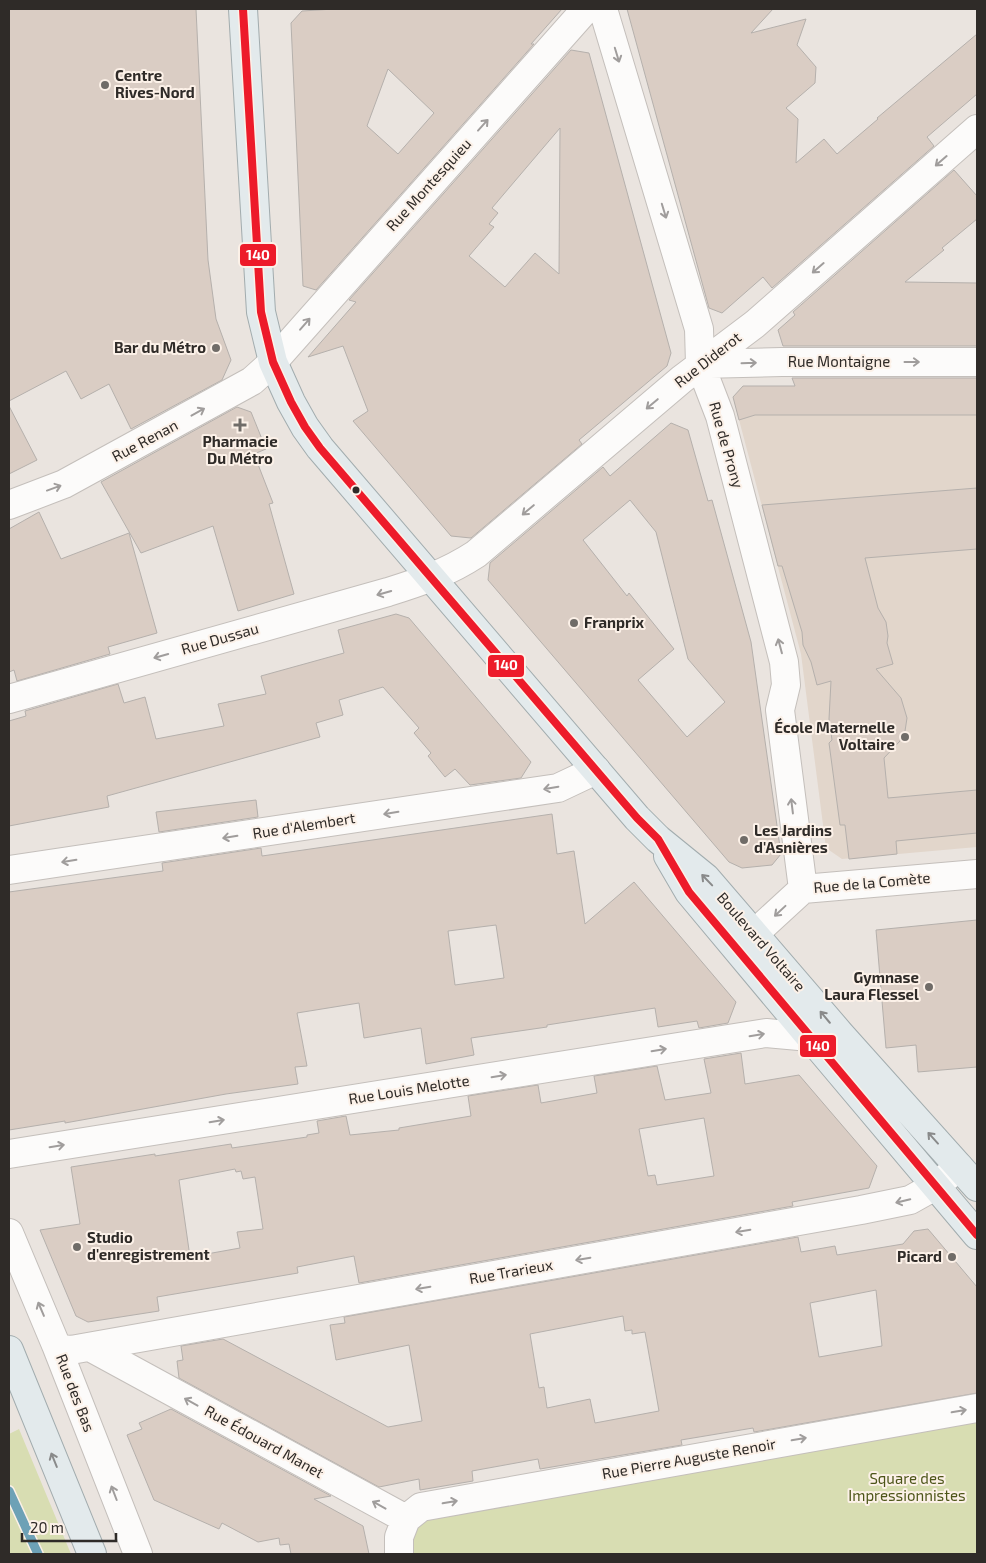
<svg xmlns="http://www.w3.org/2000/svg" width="986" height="1563" font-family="'Exo 2',sans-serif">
<rect width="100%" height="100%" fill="#eae4df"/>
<path fill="#e2d6cb" d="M743,386L977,387V847L842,859L826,848L801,654L733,397Z"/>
<path fill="#d8ddb2" d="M977,1408V1554H399L406,1519Z
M19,1429L71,1554H9V1434Z"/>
<path fill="#dacdc4" stroke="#b5b0ac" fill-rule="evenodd" d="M9,9H196L208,260L216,319L231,360L222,380L131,429L109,384L81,399L66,371L9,401Z
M334,9H562L531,44H534L316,290L303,286L291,23L302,11ZM388,69L434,113L398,154L367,126Z
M627,9H773L751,33L806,19L797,45L816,67L815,83L786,108L798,119L796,163L824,139L837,154L878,119L877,118L977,34V94L927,137L934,146L772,288L763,277L722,313L709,308Z
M571,50L589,53L671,353L667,366L579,440L582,444L471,538L451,536L353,421L368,411L343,346L308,357L356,302L349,300ZM560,128L559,274L535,253L505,287L469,256L494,227L489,224L498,213L492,208Z
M954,170L977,196V219L942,248L944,250L905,282L977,283V346H783L778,330L795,315L793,312Z
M792,378H977V415H755L739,420L733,397L743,386H795Z
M9,406L37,460L9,474Z
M237,407L251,412L266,449L254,454L273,503L269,504L294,594L238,611L213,526L141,553L101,482Z
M671,423L688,430L708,501L712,500L751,642L781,854L772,865L742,868L729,862L488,580L490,563L603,467L610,476ZM630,500L656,532L688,659L725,702L687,737L638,680L674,649L629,593L627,596L583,540Z
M977,488V549L865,558L878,608L886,622L888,636L887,643L893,664L876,669L901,698L907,718L905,731L900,741L884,758L888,798L977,790V833L896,841L897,854L849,859L845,825H840L829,743L832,740L829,719L831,681L817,685L811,662L803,645L802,632L782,566H778L762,505Z
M39,512L61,559L129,533L157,633L108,647L110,654L17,681L14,670L9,672V529Z
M396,614L409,618L531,762L521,778L470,785L455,769L445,777L428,756L431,753L414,733L419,728L383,687L339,700L343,715L316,723L320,737L107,796L109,807L9,826V721L26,716L25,711L118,684L124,703L145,697L156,739L224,726L218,704L266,694L261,676L344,653L338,630Z
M256,800L258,817L159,832L156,812Z
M552,814L557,854L574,851L585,924L634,882L736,1002L728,1023L699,1028L697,1021L658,1027L655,1008L547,1025V1027L471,1038L474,1055L426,1064L421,1028L364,1038L359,1003L297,1013L307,1066L295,1067L298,1084L226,1094L65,1123V1121L9,1130V892L163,871L162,863L261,848L262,856ZM496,925L504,978L455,985L448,931Z
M977,920V1067L918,1072L916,1045L886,1048L876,930Z
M741,1053L745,1084L799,1075L877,1166L869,1188L792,1202L793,1206L359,1283L354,1256L297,1267L298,1273L157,1297L159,1311L88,1322L76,1316L40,1230L80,1224L71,1167L155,1154V1156L231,1144L232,1148L307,1137V1135L319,1133L317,1121L346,1116L350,1135L399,1130V1128L471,1116L468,1096L538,1085L541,1103L597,1093L594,1076L657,1066L665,1100L711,1093L704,1059ZM704,1118L714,1176L657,1185L655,1175L648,1176L639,1129ZM235,1169L236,1172L241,1171L243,1179L255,1177L263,1229L237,1232L240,1248L190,1257L179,1180Z
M928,1229L977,1287V1393L754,1432L753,1428L681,1440L682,1445L540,1469L538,1459L472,1471L473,1481L420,1490L419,1479L379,1487L179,1378L177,1361L183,1360L181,1346L223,1339L388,1427L422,1421L409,1345L336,1360L330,1325L345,1323L344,1317L798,1237L801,1252L835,1246L837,1255L903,1244L914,1231ZM876,1290L882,1346L819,1357L810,1303ZM623,1316L625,1331L632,1330V1334L645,1332L659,1411L595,1423L590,1399L547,1408L544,1387L539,1388L530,1334Z
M171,1409L331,1496L314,1499L363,1526L369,1554H291L289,1544L280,1545L279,1538L258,1542L222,1523L219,1529L154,1500L127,1435L142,1429L139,1423Z"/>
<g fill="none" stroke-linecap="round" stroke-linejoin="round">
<defs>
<path id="minor" d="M603,9L699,329L700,364L720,416L784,662L786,685L780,710L803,889
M700,364L782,362H977
M9,505L64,484L252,381L273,362L586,9
M9,699L388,592C420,582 447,573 476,554L682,379L755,324L977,129
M9,870L558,788L596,770
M754,934L803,889L977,874
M9,1154L766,1033L810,1037
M9,1233L56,1345L138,1554
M56,1345L61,1349L71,1350L861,1210L910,1200L935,1186L959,1167
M90,1347L406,1519L399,1537V1554
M406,1519L421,1507L977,1408"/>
<path id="major" d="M243,9L261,312L273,362L291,402L305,427L320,448L637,818L658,839L706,878L840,1034L977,1187
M668,856L689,892L821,1050L977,1235
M9,1350L92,1554"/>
</defs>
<use href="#minor" stroke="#c4bfbb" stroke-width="30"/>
<use href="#major" stroke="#a2acae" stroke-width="30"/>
<use href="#minor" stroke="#fcfbfa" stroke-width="28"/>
<use href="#major" stroke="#e3eaec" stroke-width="28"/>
<defs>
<path id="bus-1" d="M243,9L261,312L273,362L291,402L305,427L320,448L637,818L658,839L689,892L977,1235"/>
</defs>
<use href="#bus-1" stroke="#fcf1e8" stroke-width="11"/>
<use href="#bus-1" stroke="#ed1b2a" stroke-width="8"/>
<defs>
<path id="metro-1" d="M9,1491L38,1554"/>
</defs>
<use href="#metro-1" stroke="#fcf1e8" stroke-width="12"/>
<use href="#metro-1" stroke="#6da1b6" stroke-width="9"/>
</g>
<defs><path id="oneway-shaft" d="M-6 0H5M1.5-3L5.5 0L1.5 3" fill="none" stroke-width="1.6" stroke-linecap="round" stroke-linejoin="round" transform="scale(1.25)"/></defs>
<g stroke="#a09d9c">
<use href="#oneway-shaft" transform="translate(617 55) rotate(73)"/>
<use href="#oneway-shaft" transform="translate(483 125) rotate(-48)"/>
<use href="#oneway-shaft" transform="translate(941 161) rotate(139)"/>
<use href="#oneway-shaft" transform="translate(664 211) rotate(73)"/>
<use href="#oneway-shaft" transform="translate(818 268) rotate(139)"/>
<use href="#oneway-shaft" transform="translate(305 324) rotate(-49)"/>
<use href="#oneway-shaft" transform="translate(912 362)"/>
<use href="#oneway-shaft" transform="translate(749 363) rotate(-2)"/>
<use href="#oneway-shaft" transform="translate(652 404) rotate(140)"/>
<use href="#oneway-shaft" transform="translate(198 412) rotate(-29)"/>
<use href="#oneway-shaft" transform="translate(54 488) rotate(-20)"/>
<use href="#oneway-shaft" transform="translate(528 510) rotate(140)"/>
<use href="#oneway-shaft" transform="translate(384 593) rotate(164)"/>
<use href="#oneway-shaft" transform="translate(780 646) rotate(-105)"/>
<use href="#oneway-shaft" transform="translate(161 656) rotate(164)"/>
<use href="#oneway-shaft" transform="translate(551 788) rotate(170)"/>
<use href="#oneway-shaft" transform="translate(792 806) rotate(-97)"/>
<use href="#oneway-shaft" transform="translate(391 813) rotate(171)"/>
<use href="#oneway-shaft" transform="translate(230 837) rotate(171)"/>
<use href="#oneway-shaft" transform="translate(69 861) rotate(171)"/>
<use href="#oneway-shaft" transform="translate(780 911) rotate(137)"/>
<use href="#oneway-shaft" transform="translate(757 1035) rotate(-9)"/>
<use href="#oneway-shaft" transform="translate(659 1050) rotate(-9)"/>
<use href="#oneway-shaft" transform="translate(499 1076) rotate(-9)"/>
<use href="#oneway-shaft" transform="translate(217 1121) rotate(-9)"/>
<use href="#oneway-shaft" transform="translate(57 1146) rotate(-9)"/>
<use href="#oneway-shaft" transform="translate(903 1201) rotate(166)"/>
<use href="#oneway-shaft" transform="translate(743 1231) rotate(170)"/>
<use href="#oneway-shaft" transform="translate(583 1259) rotate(170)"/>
<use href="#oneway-shaft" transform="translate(423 1288) rotate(170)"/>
<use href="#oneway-shaft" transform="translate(41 1309) rotate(-113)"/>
<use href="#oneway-shaft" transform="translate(191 1402) rotate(-151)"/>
<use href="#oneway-shaft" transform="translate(959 1411) rotate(-10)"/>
<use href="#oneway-shaft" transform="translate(799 1439) rotate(-10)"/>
<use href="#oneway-shaft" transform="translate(114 1493) rotate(-111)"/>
<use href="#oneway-shaft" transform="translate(450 1502) rotate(-10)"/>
<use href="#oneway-shaft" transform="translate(379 1505) rotate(-151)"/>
</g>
<g stroke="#898a8a">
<use href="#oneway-shaft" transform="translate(707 880) rotate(-134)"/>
<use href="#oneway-shaft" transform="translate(825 1017) rotate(-130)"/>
<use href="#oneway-shaft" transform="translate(933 1138) rotate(-132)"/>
<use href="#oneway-shaft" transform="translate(54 1460) rotate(-112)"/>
</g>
<g fill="#706c68" stroke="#fcf1e8" stroke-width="2">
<circle cx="105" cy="85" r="5"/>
<circle cx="216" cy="348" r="5"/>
<path d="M237.5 417.5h5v5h5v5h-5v5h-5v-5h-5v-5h5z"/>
<circle cx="574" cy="623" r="5"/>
<circle cx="905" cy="737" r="5"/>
<circle cx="744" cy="840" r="5"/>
<circle cx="929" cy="987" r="5"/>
<circle cx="77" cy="1247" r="5"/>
<circle cx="952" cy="1257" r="5"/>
</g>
<circle fill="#2f2b28" stroke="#fcf1e8" stroke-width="2" cx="356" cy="490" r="4.5"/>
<g text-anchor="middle" stroke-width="4" stroke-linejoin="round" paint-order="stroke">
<g font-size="15" font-weight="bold" fill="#2f2b28" stroke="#fcf1e8" text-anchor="start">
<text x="115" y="81">Centre<tspan x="115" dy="17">Rives-Nord</tspan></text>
<text x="206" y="353" text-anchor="end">Bar du Métro</text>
<text x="240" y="447" text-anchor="middle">Pharmacie<tspan x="240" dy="17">Du Métro</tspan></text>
<text x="584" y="628">Franprix</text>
<text x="895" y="733" text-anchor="end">École Maternelle<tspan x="895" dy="17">Voltaire</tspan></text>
<text x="754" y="836">Les Jardins<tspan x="754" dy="17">d'Asnières</tspan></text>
<text x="919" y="983" text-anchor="end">Gymnase<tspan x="919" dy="17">Laura Flessel</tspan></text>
<text x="87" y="1243">Studio<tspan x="87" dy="17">d'enregistrement</tspan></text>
<text x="942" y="1262" text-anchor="end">Picard</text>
</g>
<g font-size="15" fill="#2f2b28" stroke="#fcf1e8">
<text transform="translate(429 185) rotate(-48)" y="5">Rue Montesquieu</text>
<text transform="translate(708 360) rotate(-38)" y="5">Rue Diderot</text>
<text x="839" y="367">Rue Montaigne</text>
<text transform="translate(145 441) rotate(-28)" y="5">Rue Renan</text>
<text transform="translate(726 445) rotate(74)" y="5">Rue de Prony</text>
<text transform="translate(220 639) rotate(-16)" y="5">Rue Dussau</text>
<text transform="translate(304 826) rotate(-9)" y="5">Rue d'Alembert</text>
<text transform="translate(872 883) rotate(-5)" y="5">Rue de la Comète</text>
<text transform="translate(761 942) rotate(49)" y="5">Boulevard Voltaire</text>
<text transform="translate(409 1090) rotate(-9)" y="5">Rue Louis Melotte</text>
<text transform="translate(511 1272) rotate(-10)" y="5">Rue Trarieux</text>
<text transform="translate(75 1393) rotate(69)" y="5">Rue des Bas</text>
<text transform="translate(264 1442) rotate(29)" y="5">Rue Édouard Manet</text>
<text transform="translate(689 1459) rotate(-10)" y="5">Rue Pierre Auguste Renoir</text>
</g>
<g font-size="15" fill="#4d5519" stroke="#fcf1e8">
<text x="907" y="1484">Square des<tspan x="907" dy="17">Impressionnistes</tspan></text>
</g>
</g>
<g stroke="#fcf1e8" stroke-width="2">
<rect x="239" y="243" width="38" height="24" rx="5" fill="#ed1b2a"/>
<rect x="487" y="654" width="38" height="24" rx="5" fill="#ed1b2a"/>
<rect x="799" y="1034" width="38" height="24" rx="5" fill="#ed1b2a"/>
</g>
<g font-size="14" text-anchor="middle" font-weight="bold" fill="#fff">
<text x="258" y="260">140</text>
<text x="506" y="670">140</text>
<text x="818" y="1051">140</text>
</g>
<rect width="986" height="1563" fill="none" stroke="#2f2b28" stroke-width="20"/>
<path d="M22 1533v8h94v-8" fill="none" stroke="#2f2b28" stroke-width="2.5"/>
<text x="30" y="1533" font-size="15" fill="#2f2b28" stroke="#fcf1e8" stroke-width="4" paint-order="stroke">20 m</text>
</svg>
